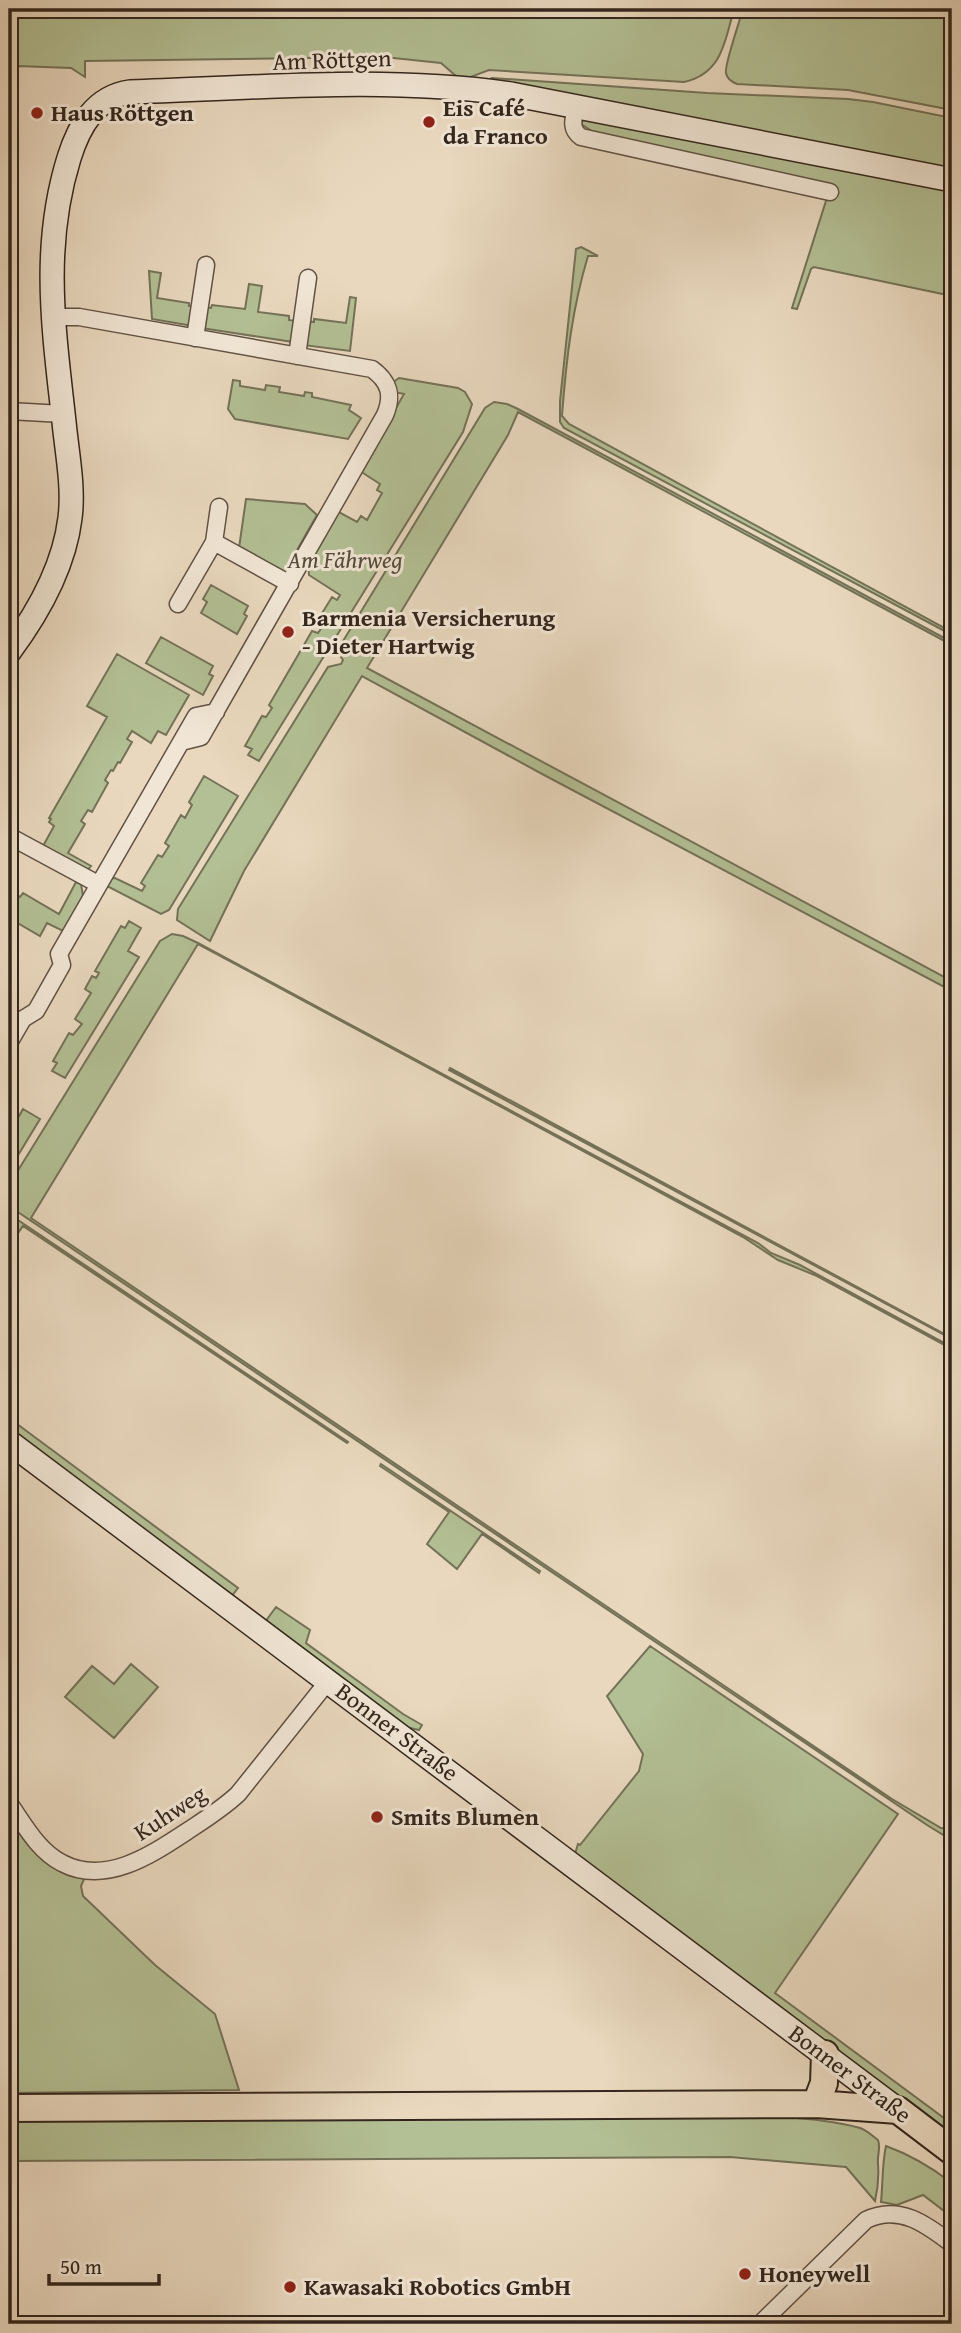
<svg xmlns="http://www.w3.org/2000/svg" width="961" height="2333" font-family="'Gentium Book Plus',serif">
<rect width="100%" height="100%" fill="#e9d8be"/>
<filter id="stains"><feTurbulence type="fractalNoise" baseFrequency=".00286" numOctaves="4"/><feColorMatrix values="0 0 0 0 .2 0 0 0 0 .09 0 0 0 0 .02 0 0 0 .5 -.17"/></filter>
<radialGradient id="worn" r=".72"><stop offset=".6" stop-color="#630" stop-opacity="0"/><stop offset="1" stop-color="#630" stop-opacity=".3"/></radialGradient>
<path fill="#b3bf94" stroke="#747258" stroke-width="2" d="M9,9H734C725,41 722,74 684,82L489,70L468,78L456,76L441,63L384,57L85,61V77L71,68L17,66L9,69Z
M743,9H952V110L848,90L737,84C732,82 727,79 726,73C724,66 740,20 743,9Z
M492,78L707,93L848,99L873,102L952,118V173L488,80Z
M585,116L952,187V296L814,267L811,269L797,309L792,308L831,185L598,135L581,124Z
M581,247L598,256H588C572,309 566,361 562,416L569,424L952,632V635L564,428L560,422V401L576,249Z
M149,271L161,273L157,298L189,303V306L196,307L193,326L152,319Z
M249,284L262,286L258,312L289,316V320L296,321L293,342L201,328L204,307L211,308L212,305L245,309Z
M350,297L356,298L350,351L303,345L306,321L314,322V319L346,323Z
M399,378L458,388L465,392L472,404L463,432L259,761L248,755L252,749L245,746L262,716L266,717L272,708L269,705L312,631L318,633L322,627L316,623L332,597L337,600L340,595L309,575L308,559L337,511L357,522L361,516L367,520L382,493L377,490L380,484L360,471L404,394L394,392L392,383Z
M233,380L240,381V386L265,390L266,385L280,387L279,392L304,396L305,392L312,393V397L351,405L349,410L361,418L348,439L235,419L228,409Z
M494,402L507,404L518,409L952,642V645L518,412L508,435L367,668L952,981V991L544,775L362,676L244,871L210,941L177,920L178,909L328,667L341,664L343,660L337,651L485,408Z
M246,499L305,504L317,515L284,573L239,548Z
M211,585L248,606L244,614L247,616L237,634L201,613L207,602L203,599Z
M161,637L213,666L209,674L213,676L203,695L146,663Z
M117,654L189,695L166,735L158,731L151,743L132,731L127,739L132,742L120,763L118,762L113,771L111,770L105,780L108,783L92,812L88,810L81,821L85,824L68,853L91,866L87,871L43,846L54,826L49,822L51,819L49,818L107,717L87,706Z
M204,776L238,796L169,910L161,914L105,885L107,879L115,878L142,891L145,886L141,883L158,855L162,857L169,846L165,843L181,815L185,818L192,805L189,802Z
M76,882L81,884L83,896L63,931L47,923L40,936L9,918V891L20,897L23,893L59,914Z
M129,921L141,928L128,951L139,957L65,1078L52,1071L57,1063L53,1061L69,1033L73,1035L82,1024L75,1019L91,993L85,989L92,976L96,978L99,973L95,971L121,926L125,928Z
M172,934L183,936L198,943L758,1243L771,1253L800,1265L952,1347V1349L817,1276L778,1260L743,1237L198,944L31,1218L892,1799L941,1828L952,1829V1836H945L927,1825L9,1206V1185L160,941Z
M450,1068L952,1338V1339L449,1070Z
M23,1109L40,1119L14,1162L9,1159V1134Z
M9,1214L348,1442L347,1443L23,1226L9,1246Z
M9,1418L238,1588L231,1597L9,1431Z
M381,1464L540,1571L539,1573L482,1534L457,1569L427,1544L449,1512L380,1466Z
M276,1607L310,1630L306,1643L403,1714L422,1725L419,1730L406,1727L265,1622Z
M650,1646L898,1814L775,1993L952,2124V2137L575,1854L578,1844L580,1845L639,1771L643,1754L607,1696Z
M131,1664L158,1687L114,1738L65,1697L92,1666L114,1684Z
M9,1817C30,1846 48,1872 85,1877L81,1886L83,1896L155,1965L215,2014L239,2090L9,2093Z
M783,2117C809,2119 836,2121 860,2128C867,2130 872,2136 878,2140C881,2148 877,2155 878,2164C879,2177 878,2188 875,2201L846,2167L730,2157L9,2161V2118Z
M886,2146C911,2155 931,2167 952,2183V2217L923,2195L897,2205L881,2202C883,2182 882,2164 886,2146Z"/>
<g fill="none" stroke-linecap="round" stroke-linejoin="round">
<defs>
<path id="street" d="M576,108C573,120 570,129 581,137L830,192
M53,317H79L372,369C390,382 393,396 385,415L201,737L181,742
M195,338L206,265
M297,356L308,278
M9,411L63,414
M214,542L219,507
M178,604L214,542L290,584
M9,836L98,884
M9,1043L23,1019L36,1011L62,965L59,954L196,716L216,712
M9,1803C24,1824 38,1851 62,1863C105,1886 151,1855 186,1832C204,1820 222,1809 238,1794L329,1680
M760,2324L866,2220C899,2204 926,2224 952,2244"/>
<path id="secondary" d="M9,652C38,613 64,568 70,518C74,487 67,453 64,422C54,331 41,248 69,158C79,126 95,97 130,92C256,88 386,76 511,94L952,180
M9,1442L898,2110"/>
<path id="primary" d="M816,2104L824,2083L825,2054
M9,2108L816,2104L898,2110L952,2151"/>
</defs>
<use href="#street" stroke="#615245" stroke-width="19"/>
<use href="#secondary" stroke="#34261d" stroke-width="26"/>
<use href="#primary" stroke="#34261d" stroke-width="30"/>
<use href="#street" stroke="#f1e6d5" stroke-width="16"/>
<use href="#secondary" stroke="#f1e6d5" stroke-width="23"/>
<use href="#primary" stroke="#e9d8be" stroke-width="26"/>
</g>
<g fill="#8f2418" stroke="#f1e6d5" stroke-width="2.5">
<circle cx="37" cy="113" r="7"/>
<circle cx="429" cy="122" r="7"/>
<circle cx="288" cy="632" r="7"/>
<circle cx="377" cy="1817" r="7"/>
<circle cx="745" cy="2274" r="7"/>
<circle cx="290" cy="2287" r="7"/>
</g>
<g text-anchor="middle" stroke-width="6" stroke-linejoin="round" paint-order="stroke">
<g font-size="24" fill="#34261d" stroke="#f1e6d5">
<text transform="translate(332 60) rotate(-2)" y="8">Am Röttgen</text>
<text transform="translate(397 1732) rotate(37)" y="8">Bonner Straße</text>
<text transform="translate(170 1813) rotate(-33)" y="8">Kuhweg</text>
<text transform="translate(850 2074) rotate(37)" y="8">Bonner Straße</text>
</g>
<g font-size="24" font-weight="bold" fill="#34261d" stroke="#f1e6d5" text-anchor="start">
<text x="443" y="116">Eis Café<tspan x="443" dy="28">da Franco</tspan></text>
<text x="51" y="121">Haus Röttgen</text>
<text x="302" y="626">Barmenia Versicherung<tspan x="302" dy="28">- Dieter Hartwig</tspan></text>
<text x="391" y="1825">Smits Blumen</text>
<text x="759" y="2282">Honeywell</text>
<text x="304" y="2295">Kawasaki Robotics GmbH</text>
</g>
<g font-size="24" font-style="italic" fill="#544c3b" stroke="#f1e6d5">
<text x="345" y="568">Am Fährweg</text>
</g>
</g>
<rect width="961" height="2333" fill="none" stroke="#e9d8be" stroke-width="35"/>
<rect x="10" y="10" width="940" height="2312" fill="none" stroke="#34261d" stroke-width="3.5"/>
<rect x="18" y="18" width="926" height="2298" fill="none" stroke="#34261d" stroke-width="2"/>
<path d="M49 2274v10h110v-10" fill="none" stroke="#34261d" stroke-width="3.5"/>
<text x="60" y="2274" font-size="21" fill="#34261d" stroke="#f1e6d5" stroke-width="5" paint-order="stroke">50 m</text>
<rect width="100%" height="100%" filter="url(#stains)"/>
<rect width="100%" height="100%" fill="url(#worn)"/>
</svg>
